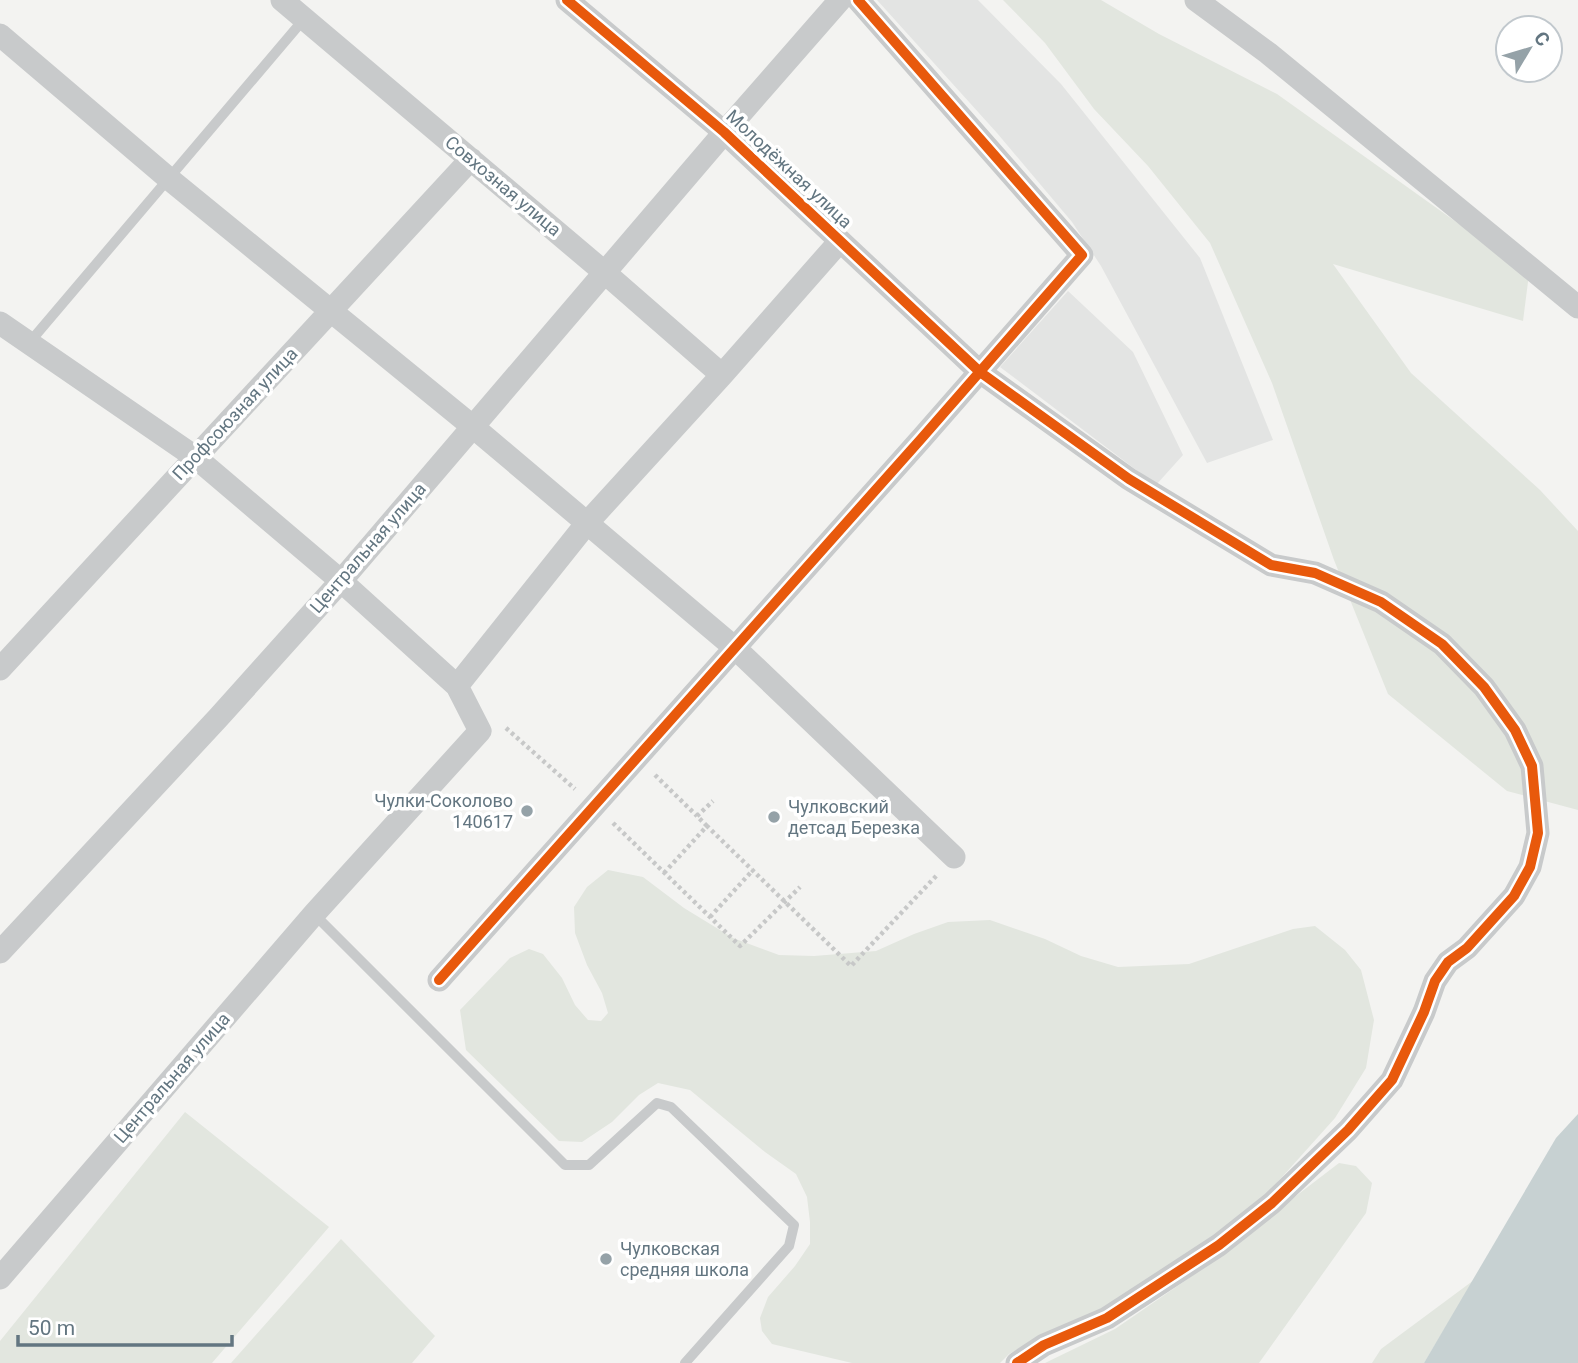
<svg xmlns="http://www.w3.org/2000/svg" width="1578" height="1363" font-family="Roboto,sans-serif">
<rect width="100%" height="100%" fill="#f3f3f1"/>
<path fill="#e3e4e3" d="M877,0H978L1061,84L1200,258L1273,440L1207,463L1101,266L1072,222L997,133Z
M1068,291L1133,352L1183,455L1156,485L1000,367Z"/>
<path fill="#e2e6df" d="M1003,0H1101L1159,34L1277,94L1529,274L1523,321L1333,264L1411,373L1540,490L1578,531V810L1507,791L1388,694L1334,560L1272,383L1210,243L1148,166L1094,109L1045,43Z
M608,870L643,877L684,908L733,938L779,955L814,956L876,951L914,934L948,922L990,920L1045,939L1081,956L1118,967L1189,964L1293,929L1315,926L1345,950L1361,970L1374,1020L1366,1068L1335,1118L1266,1195L1212,1239L1104,1308L1045,1335L1009,1354L1000,1363H852L772,1344L762,1331L760,1318L768,1297L795,1266L810,1244V1222L807,1197L796,1174L765,1152L690,1090L658,1083L639,1095L612,1122L582,1142L559,1141L466,1050L460,1010L510,958L529,949L543,954L562,978L575,1005L588,1020L601,1021L608,1013L602,993L587,965L575,933L574,907L587,887Z
M185,1112L329,1227L212,1363H0V1341Z
M1339,1163L1356,1166L1372,1183L1366,1213L1259,1363H1045L1115,1329L1224,1254L1279,1209Z
M341,1239L435,1336L412,1363H231Z
M1474,1280L1424,1363H1372L1381,1349Z"/>
<path fill="#c7d1d2" d="M1578,1114V1363H1424L1556,1138Z"/>
<g fill="none" stroke-linecap="round" stroke-linejoin="round">
<path stroke="#c7c8c8" stroke-width="4.5" stroke-dasharray="3.5 3.5" stroke-linecap="butt" d="M506,728L575,789
M655,775L697,816
M613,823L740,946L800,887
M707,826L697,816L713,801
M664,873L707,826L851,966L938,874
M710,917L753,870"/>
<path stroke="#c8cacb" stroke-width="10" d="M29,343L304,19
M314,914L565,1165H589L657,1103L671,1107L794,1225L789,1246L685,1363"/>
<path stroke="#c8cacb" stroke-width="23" d="M282,0L604,272L722,375
M567,0L724,132L980,372L1129,479L1271,565L1315,573L1381,602L1442,644L1484,687L1515,730L1532,766L1538,833L1530,867L1514,896L1467,948L1448,962L1435,981L1424,1012L1392,1080L1348,1130L1272,1203L1219,1245L1107,1318L1044,1345L1017,1363
M1196,0L1268,53L1578,307
M0,35L168,178L472,426L735,648L954,857
M0,323L195,457L341,581L457,686L587,523L722,375L840,241
M0,669L471,159
M0,952L218,718L341,581L735,120L840,0
M439,980L921,439L1082,255L858,0
M0,1278L314,914L480,731L457,686"/>
<defs>
<path id="cycleway" d="M567,0L724,132L980,372L1129,479L1271,565L1315,573L1381,602L1442,644L1484,687L1515,730L1532,766L1538,833L1530,867L1514,896L1467,948L1448,962L1435,981L1424,1012L1392,1080L1348,1130L1272,1203L1219,1245L1107,1318L1044,1345L1017,1363
M439,980L921,439L1082,255L858,0"/>
</defs>
<use href="#cycleway" stroke="#fff" stroke-width="15"/>
<use href="#cycleway" stroke="#e8590c" stroke-width="10"/>
</g>
<g fill="#95a2a8" stroke="#fff" stroke-width="2.5">
<circle cx="527" cy="811" r="7"/>
<circle cx="774" cy="817" r="7"/>
<circle cx="606" cy="1259" r="7"/>
</g>
<g text-anchor="middle" stroke-width="7" stroke-linejoin="round" paint-order="stroke">
<g font-size="18" fill="#637681" stroke="#fff">
<text transform="translate(789 169) rotate(43)" y="6">Молодёжная улица</text>
<text transform="translate(503 186) rotate(40)" y="6">Совхозная улица</text>
<text transform="translate(235 414) rotate(-47)" y="6">Профсоюзная улица</text>
<text transform="translate(368 548) rotate(-49)" y="6">Центральная улица</text>
<text transform="translate(172 1078) rotate(-49)" y="6">Центральная улица</text>
</g>
<g font-size="18" fill="#637681" stroke="#fff" text-anchor="start">
<text x="513" y="807" text-anchor="end">Чулки-Соколово<tspan x="513" dy="21">140617</tspan></text>
<text x="788" y="813">Чулковский<tspan x="788" dy="21">детсад Березка</tspan></text>
<text x="620" y="1255">Чулковская<tspan x="620" dy="21">средняя школа</tspan></text>
</g>
</g>
<g transform="translate(1529 49) rotate(52)"><circle r="33" fill="#ffffff" stroke="#c1c8cd" stroke-width="2"/>
<path d="M0-5L12 26L0 18L-12 26Z" fill="#95a2a8"/>
<text y="-10" font-size="19" font-weight="bold" text-anchor="middle" fill="#637681">С</text>
</g>
<path d="M18 1335v10h214v-10" fill="none" stroke="#637681" stroke-width="3.5"/>
<text x="28" y="1335" font-size="21" fill="#637681" stroke="#ffffff" stroke-width="5" paint-order="stroke">50 m</text>
</svg>
